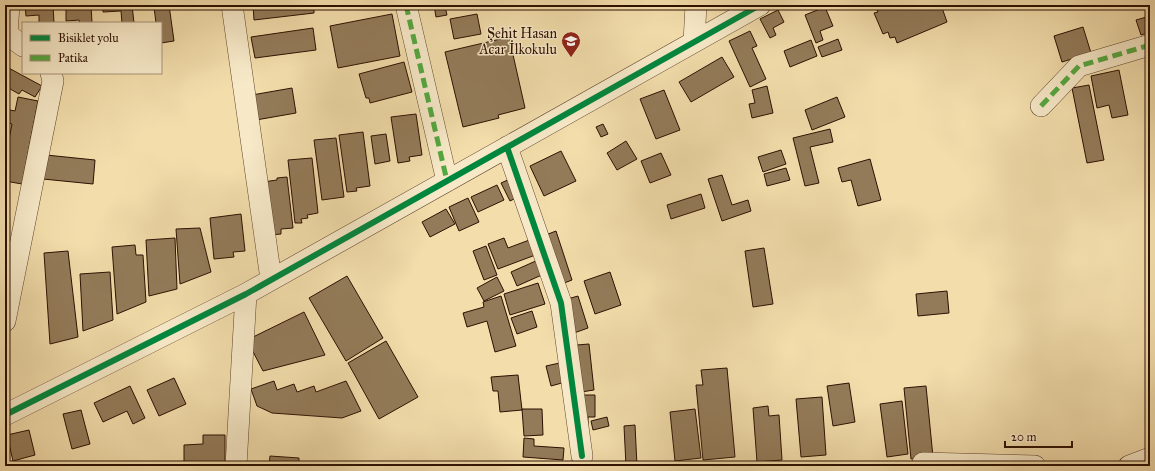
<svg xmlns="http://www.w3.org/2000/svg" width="1155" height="471" font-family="'IM FELL Great Primer',serif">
<rect width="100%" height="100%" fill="#f2ddab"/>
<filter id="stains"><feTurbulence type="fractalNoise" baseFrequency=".005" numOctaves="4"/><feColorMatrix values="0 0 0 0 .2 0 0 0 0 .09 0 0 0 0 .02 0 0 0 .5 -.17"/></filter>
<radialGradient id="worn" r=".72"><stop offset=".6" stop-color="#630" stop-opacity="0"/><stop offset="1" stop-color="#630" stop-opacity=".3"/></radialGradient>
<path fill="#937b59" stroke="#2d1001" d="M25,5H53L54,23H39V15L26,16Z
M66,5H91L92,23H80L79,20L66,21Z
M103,5H132L134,23H122L121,11L103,12Z
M142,5H169L174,41L161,43V23H156L154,7L143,9Z
M253,5H314V13L254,20Z
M434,5H451L445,6L447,15L436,17Z
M941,5L947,22L897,43L895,37L890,38L888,32L883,34L874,13L878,12L875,6L877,5Z
M825,7L833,26L820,31L823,40L816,43L805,15Z
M778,10L784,22L773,28L776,35L770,38L760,19Z
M392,14L400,56L338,68L330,26Z
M477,14L481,34L454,39L450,19Z
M1150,16V32L1141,35L1136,20Z
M1083,27L1091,53L1062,62L1054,36Z
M313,28L316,50L255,58L251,37Z
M750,31L757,46L752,48L766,79L750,87L729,41Z
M509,37L525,108L498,115L499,118L463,127L445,52Z
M838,39L842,50L822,57L818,47Z
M811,40L817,56L790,67L784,51Z
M722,57L734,77L691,102L679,82Z
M404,62L412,92L370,103L369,98H366L359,74Z
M5,66L42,86L35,97L22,90L19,94L5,86Z
M1119,70L1128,115L1112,118L1109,105L1097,108L1091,76Z
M1089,85L1104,160L1087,163L1072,88Z
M767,86L773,113L752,118L749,104L755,103L752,90Z
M292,88L296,113L256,120L252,95Z
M664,90L680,130L656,139L640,99Z
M18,97L38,101L22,184L5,181V159L12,124L5,122V109L15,111Z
M837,97L845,117L812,130L805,110Z
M416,114L422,155L409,157L410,161L398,163L391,117Z
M603,124L608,134L601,137L596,127Z
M830,129L833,142L810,147L819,183L805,186L793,138Z
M363,132L370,186L356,188L357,191L347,192L339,135Z
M386,134L390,161L375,164L371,136Z
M336,138L344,197L322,200L314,140Z
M626,141L637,159L617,170L607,153Z
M781,150L786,164L763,172L758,157Z
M561,151L576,181L544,196L530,166Z
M661,153L671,175L650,183L641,161Z
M46,155L95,160L93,184L43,179Z
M312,158L318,213L307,215L308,218L301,219L302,223H295L288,160Z
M870,159L881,200L858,206L851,180L842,182L838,168Z
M786,168L790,180L767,186L764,174Z
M722,175L732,205L748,200L751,211L722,221L708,179Z
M287,177L293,228L281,229V234L270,235L263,182L277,180V178Z
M510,179L518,197L510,201L501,183Z
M5,183L9,184L5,211Z
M497,185L504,200L478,212L471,197Z
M701,194L705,208L671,219L667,205Z
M468,198L479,222L459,231L449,207Z
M446,209L455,224L430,237L422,222Z
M241,214L245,251L233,252L234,257L214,259L210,218Z
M200,228L211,272L180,284L176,229Z
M556,231L572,280L559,285L543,236Z
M175,238L177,289L149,296L146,240Z
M504,238L508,248L532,239L538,254L498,269L488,244Z
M135,245L136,255H143L146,302L117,314L112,247Z
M486,246L497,275L484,280L473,251Z
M764,248L773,304L753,307L745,251Z
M68,251L78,337L50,344L44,253Z
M538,260L544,274L517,286L511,272Z
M110,272L113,320L83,331L80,274Z
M610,272L621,305L595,314L584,281Z
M347,276L383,338L346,361L309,298Z
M497,277L504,291L484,301L477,288Z
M538,283L545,304L510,315L504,294Z
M947,291L949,313L918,316L916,294Z
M501,296L516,346L495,352L487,321L467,327L463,313L484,307L483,302Z
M578,296L588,328L574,333L564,300Z
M532,311L537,327L517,334L511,318Z
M304,312L325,355L263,371L247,340Z
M386,341L418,397L379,419L348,363Z
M589,344L594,390L581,392L577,345Z
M564,362L569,381L551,386L546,366Z
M727,368L735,457L703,460L696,385H703L701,370Z
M518,375L522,410L500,412L498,391H493L491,377Z
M174,378L186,404L159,416L147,390Z
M274,381L277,390L294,384L297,392L314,386L316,392L346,381L361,411L342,418L272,413L257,406L251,389Z
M849,383L855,422L833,426L827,386Z
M130,386L145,418L133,424L127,411L103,422L94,403Z
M926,386L933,457L911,459L904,388Z
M582,395H595V417H588V433Z
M822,397L826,455L801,457L796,399Z
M902,401L908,454L887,457L880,404Z
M768,406L769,416L779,415L782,460L757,462L753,408Z
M522,409H542L543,435L524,436Z
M695,409L701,458L675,461L670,412Z
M81,410L90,444L72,449L63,414Z
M607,417L609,426L593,430L591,421Z
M635,425L637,466H626L624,426Z
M29,430L35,455L13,461L7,435Z
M203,435H225V466H188V464H184V445L203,444Z
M524,438L534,439V446L564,448L563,460L523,457Z
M270,456L299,458V466H269Z
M553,462L568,463L567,466H553Z"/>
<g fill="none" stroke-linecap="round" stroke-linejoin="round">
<defs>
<path id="minor" d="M9,5L7,34L23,46
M232,5L271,279
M406,5L447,181
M694,42L696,5
M1041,106L1079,66L1150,45
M507,147L561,303L582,456
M5,321L53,81L51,73
M5,415L246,294L760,5
M236,466L246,294
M923,466V463L1035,466
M1129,466L1150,458"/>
</defs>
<use href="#minor" stroke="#5e432c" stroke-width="22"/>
<use href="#minor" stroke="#f7e9c8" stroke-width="21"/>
<path stroke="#54a840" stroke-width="5" stroke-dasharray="10 5" stroke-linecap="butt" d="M406,5L447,181
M1041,106L1079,66L1150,45"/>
<defs>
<path id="cycleway" d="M507,147L561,303L582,456
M5,415L246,294L760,5"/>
</defs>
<use href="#cycleway" stroke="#f7e9c8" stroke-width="8"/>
<use href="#cycleway" stroke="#00873e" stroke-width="6"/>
</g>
<defs>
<symbol id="school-pin" viewBox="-11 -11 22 30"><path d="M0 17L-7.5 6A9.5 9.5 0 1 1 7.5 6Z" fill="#8f2418" stroke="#f7e9c8"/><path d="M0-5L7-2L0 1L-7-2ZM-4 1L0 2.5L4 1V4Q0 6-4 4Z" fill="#fff"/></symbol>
</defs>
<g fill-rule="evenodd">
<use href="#school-pin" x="560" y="30" width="22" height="30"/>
</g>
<g text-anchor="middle" stroke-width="3" stroke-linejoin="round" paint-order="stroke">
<g font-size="14" fill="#2d1001" stroke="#f7e9c8" text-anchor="end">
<text x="557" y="38">Şehit Hasan<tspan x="557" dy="16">Acar İlkokulu</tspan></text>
</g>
</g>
<rect width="1155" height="471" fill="none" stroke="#f2ddab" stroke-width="20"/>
<rect x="6" y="6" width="1143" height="459" fill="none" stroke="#2d1001" stroke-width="2"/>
<rect x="10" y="10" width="1135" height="451" fill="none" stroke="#2d1001"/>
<rect x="22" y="22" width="140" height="52" fill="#f7e9c8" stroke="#a69278"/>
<rect x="30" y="35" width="20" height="6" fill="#00873e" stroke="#a69278"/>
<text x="58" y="42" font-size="12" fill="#2d1001">Bisiklet yolu</text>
<rect x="30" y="55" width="20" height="6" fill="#54a840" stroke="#a69278"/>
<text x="58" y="62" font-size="12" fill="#2d1001">Patika</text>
<path d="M1005 441v6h67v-6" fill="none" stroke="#2d1001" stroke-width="2"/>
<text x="1011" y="441" font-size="12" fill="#2d1001" stroke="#f7e9c8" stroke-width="3" paint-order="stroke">20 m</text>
<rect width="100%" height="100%" filter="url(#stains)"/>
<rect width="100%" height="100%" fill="url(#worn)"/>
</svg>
